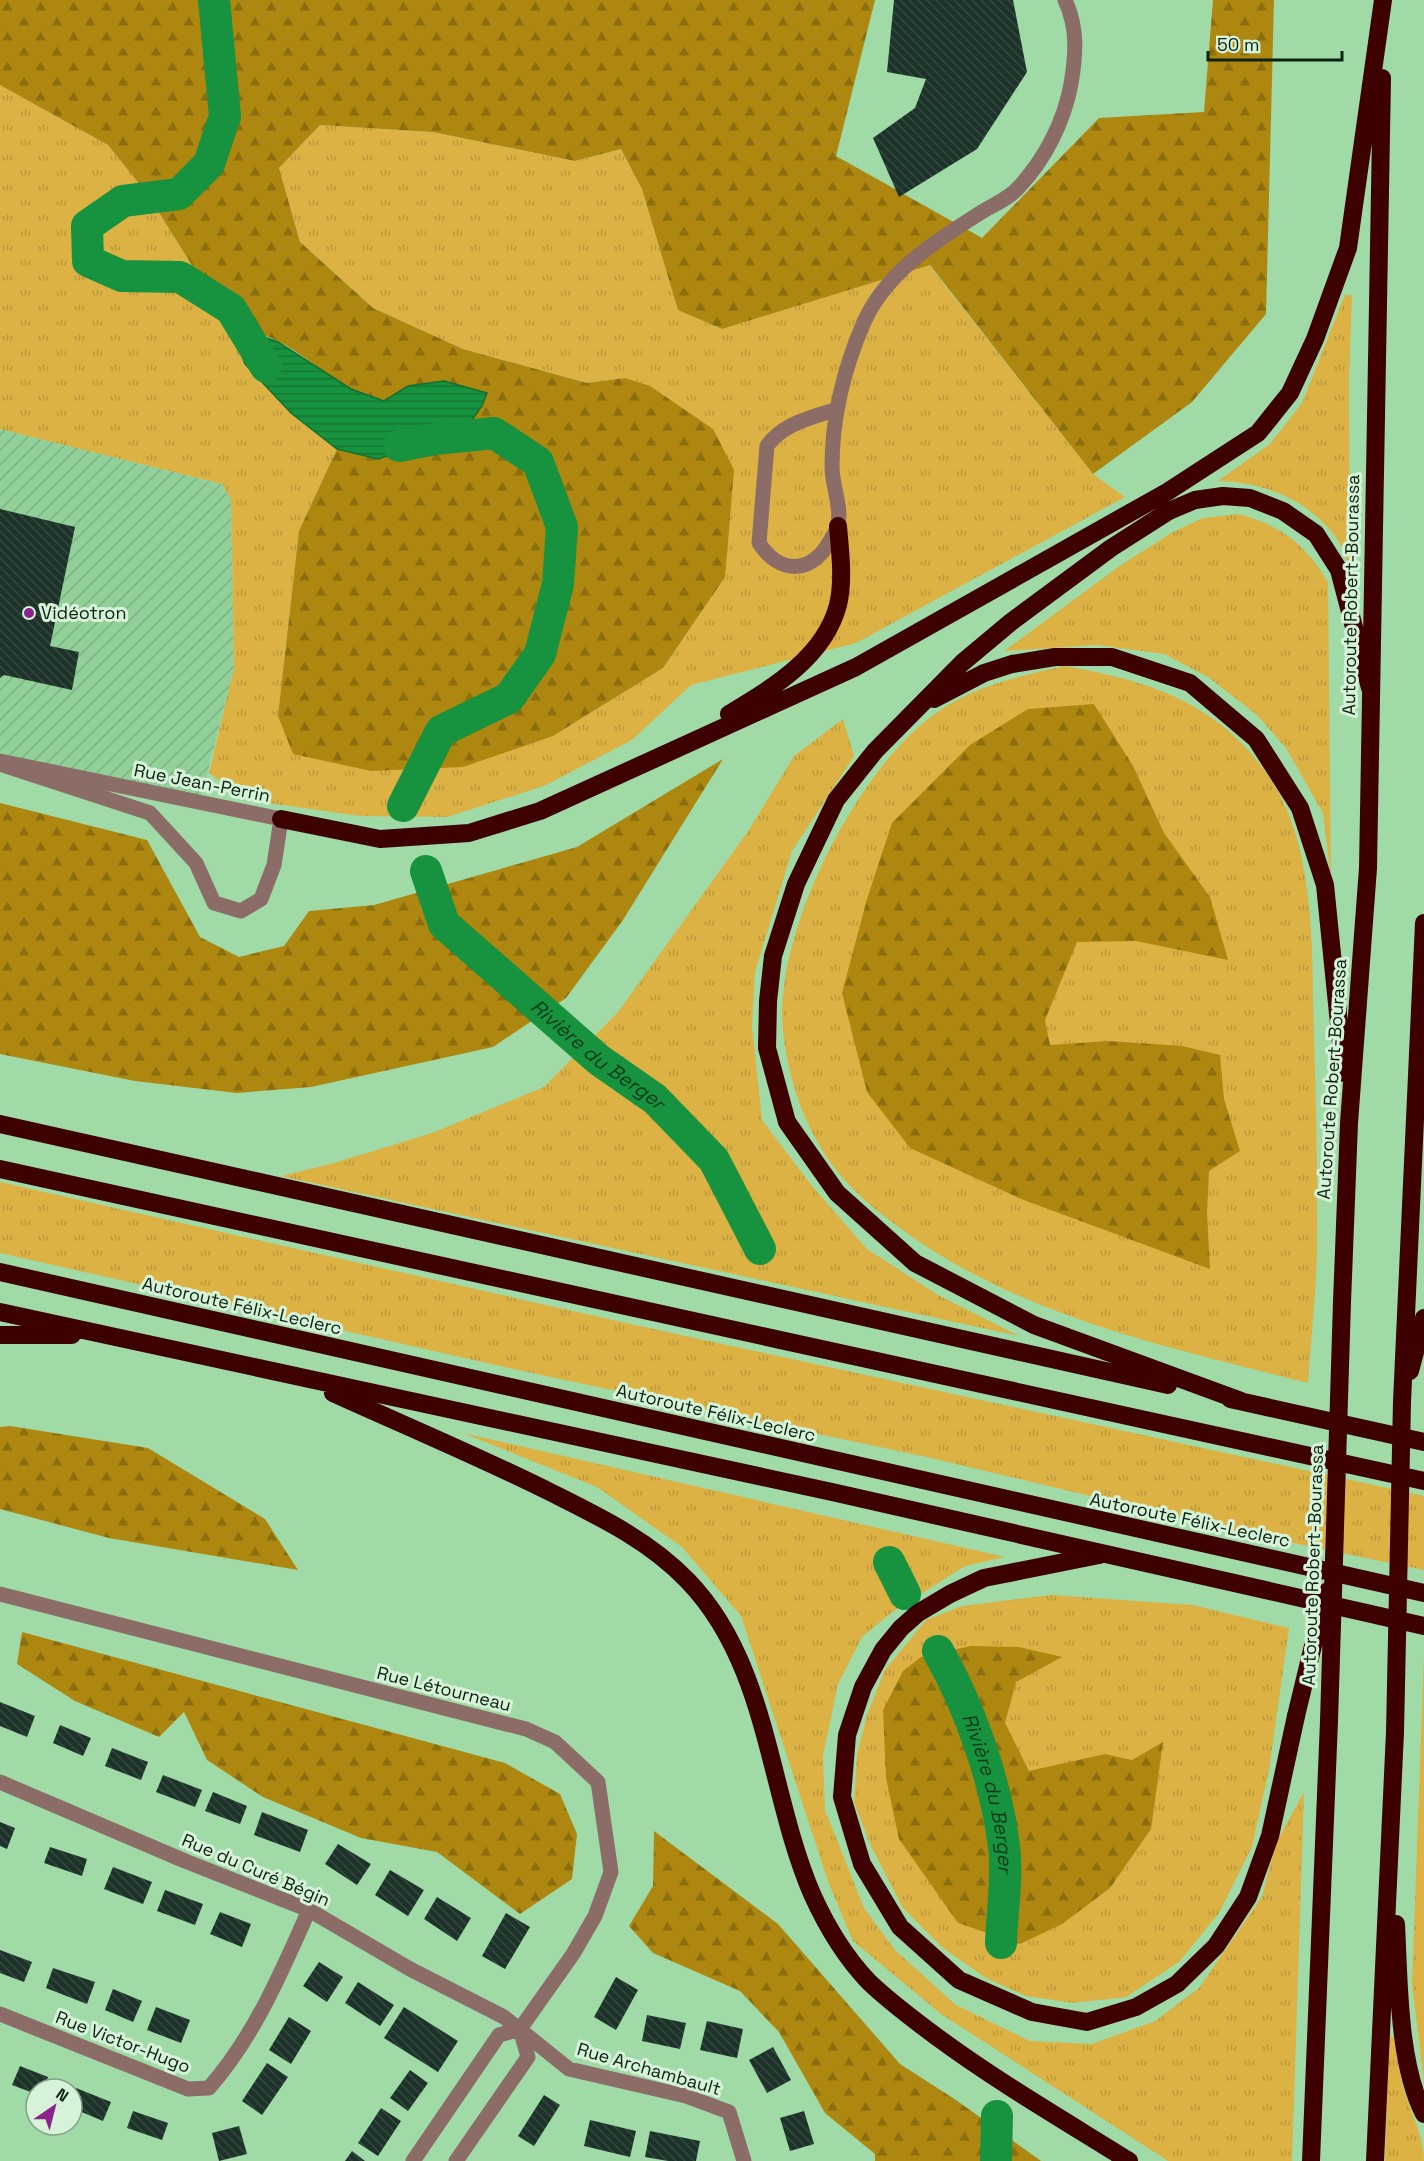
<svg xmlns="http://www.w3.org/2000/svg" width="1424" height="2161" font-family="'Space Grotesk',sans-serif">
<defs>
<pattern id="industrial-furrows" width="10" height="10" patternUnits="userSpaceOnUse" patternTransform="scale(1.5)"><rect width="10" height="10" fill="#91d099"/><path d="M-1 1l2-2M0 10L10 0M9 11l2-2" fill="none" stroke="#7cb283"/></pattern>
<pattern id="grass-tufts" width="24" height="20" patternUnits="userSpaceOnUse" patternTransform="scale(1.5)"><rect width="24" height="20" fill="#dcb244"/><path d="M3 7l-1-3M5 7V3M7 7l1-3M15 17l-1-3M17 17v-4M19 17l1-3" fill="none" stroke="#bb993a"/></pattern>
<pattern id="forest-firs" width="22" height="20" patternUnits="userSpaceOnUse" patternTransform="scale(1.5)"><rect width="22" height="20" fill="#ad8710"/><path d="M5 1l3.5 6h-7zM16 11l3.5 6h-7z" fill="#8b6e0e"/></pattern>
<pattern id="water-rules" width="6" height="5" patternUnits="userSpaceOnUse" patternTransform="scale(1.5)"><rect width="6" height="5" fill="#17923e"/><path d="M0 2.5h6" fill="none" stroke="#137732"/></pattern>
<pattern id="building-back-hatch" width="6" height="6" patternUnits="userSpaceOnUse" patternTransform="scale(1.5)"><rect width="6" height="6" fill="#1d332a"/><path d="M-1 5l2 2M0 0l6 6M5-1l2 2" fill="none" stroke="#34483f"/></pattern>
</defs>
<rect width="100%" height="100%" fill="#a0daa7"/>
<path fill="url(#industrial-furrows)" d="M0,429L221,484L231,499L234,668L200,802L0,761Z"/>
<path fill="url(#grass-tufts)" d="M0,85L108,145L148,195L233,331L245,364L291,413L337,449L299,531L278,716L553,736L663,668L725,577L625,378L588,383L463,349L373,308L300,242L279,168L320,125L433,132L575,161L621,149L642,189L678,310L722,329L929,265L1093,474L1125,497L856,643L691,685L632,740L544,786L447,817L360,816L247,800L209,773L234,668L231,499L222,484L0,429Z
M1345,295H1352L1349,379L1350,569C1346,558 1342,544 1334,535C1307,499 1262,482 1218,481L1270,444L1302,403Z
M1239,514C1282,526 1305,544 1328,582L1331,878L1323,813L1286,748L1257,715L1208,677L1164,654L1097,645L1004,651L1121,565L1173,532L1203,518Z
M1065,666C1152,681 1225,705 1274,785C1316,853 1312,955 1314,1033C1316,1106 1318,1179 1317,1251C1316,1295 1311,1339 1308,1383C1171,1348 1028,1318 911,1236C887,1219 862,1200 843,1178C808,1138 789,1085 783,1032C773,936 853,778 928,719C969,687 1015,677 1065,666Z
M843,719L854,756L792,851L755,972L752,1026L762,1120L812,1186L867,1249L938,1295L1019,1336L281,1176L334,1163L432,1133L544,1087L618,1012L749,830L794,756Z
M0,1182L635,1325L1424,1496V1570L1245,1533L931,1458L518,1370L0,1253Z
M463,1433L1005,1557L965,1566L891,1613L862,1637L838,1684L823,1756L825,1810L864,1908L895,1950L956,2005L1030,2041L1092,2044L1155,2021L1199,1988L1262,1897L1276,1843L1304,1792L1292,2161H1168L941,2014L853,1941L829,1884L741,1616L682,1547L597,1487Z
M1051,1595L1193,1605L1289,1628L1269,1770L1252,1847L1219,1913L1179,1962L1126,1997L1073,2003L1026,1996L986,1978L943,1948L903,1908L871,1846L854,1802L857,1755L867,1715L885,1670L926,1620L962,1606Z
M1424,1656V2081L1412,1984Z
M1389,2037H1394C1397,2054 1399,2072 1404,2089C1411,2113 1424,2137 1424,2161H1385Z"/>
<path fill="url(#forest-firs)" d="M0,0H875L836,156L982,238L1099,118L1204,112L1213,0H1274L1266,314L1192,402L1093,474L930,265L722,329L678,310L642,189L621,149L575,161L433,132L320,125L279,168L300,242L373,308L463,349L587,383L625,378L650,386L713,429L734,470L725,577L663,668L553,736L463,767L371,771L293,754L278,716L299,531L337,449L378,459L464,431L482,406L486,394L443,381L408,386L384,402C373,397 360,394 349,388C315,369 275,326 233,331L148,195L108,145L0,85Z
M1094,704L1133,766L1164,833L1210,897L1228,960L1136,941L1077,942L1045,1020L1050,1045L1108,1041L1182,1046L1220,1055L1224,1099L1240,1151L1209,1171L1207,1213L1210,1269L1021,1199L910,1148L867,1092L842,993L867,899L892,823L970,745L1028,709Z
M723,759L623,920L566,998L493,1047L311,1087L237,1093L135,1081L0,1054V803L147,840L200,937L239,957L284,946L309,911L374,905L577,847Z
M10,1426L148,1448L265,1519L298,1570L109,1538L0,1509V1427Z
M22,1632L505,1763L560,1794L577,1834L572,1879L520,1914L437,1852L361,1838L263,1797L207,1760L184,1712L159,1737L75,1701L17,1664Z
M971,1646L1019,1647L1062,1657L1016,1682L1005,1723L1029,1771L1105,1754L1132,1760L1163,1742L1151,1829L1110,1888L1062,1924L1020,1944L958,1923L899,1839L886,1778L883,1710L903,1671L921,1657Z
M654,1831L778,1924L900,2064L956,2100L1041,2161H875V2154L825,2113L779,2032L740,1991L653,1953L629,1926L653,1886Z"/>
<path fill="url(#water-rules)" stroke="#137030" stroke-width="1.5" d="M245,330L278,342L351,389L384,401L408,386L444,381L487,393L482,406L464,431L378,459L337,449L291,413L245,364L233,331Z"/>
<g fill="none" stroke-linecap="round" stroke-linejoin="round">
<g stroke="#17923e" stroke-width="32">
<path d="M214,0L225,116L209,164L179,194L123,201L87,226L88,261L122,276L180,277L231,309L266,367"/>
<path d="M399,446L435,439L494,433L538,462L562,527L558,584L540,654L509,698L441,731L403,806"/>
<path id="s1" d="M426,871L444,924L599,1060L655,1099L714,1160L760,1249"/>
<path d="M889,1562L905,1594"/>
<path id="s2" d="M938,1651C970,1707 996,1782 1004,1846C1008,1877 1002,1912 1001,1943"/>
<path d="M996,2161L997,2116"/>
</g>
</g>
<path fill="url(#building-back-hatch)" d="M894,0H1013L1027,72L977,149L899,197L873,138L915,108L926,79L887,72Z
M0,509L75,527L50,646L79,652L72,690L4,675L0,678Z
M0,1702L35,1716L27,1737L0,1726Z
M60,1725L91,1738L83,1756L53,1743Z
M112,1748L148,1762L141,1780L105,1766Z
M163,1775L202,1790L195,1807L156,1792Z
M213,1792L247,1806L240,1824L205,1811Z
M262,1812L308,1830L300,1852L254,1835Z
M0,1822L15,1828L7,1849L0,1846Z
M338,1844L371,1864L357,1885L325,1864Z
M50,1847L87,1859L82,1876L44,1863Z
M113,1867L152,1882L143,1904L104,1889Z
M390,1870L424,1890L408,1916L375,1895Z
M165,1890L203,1904L195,1925L157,1911Z
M437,1897L471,1918L457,1941L424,1919Z
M220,1912L251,1924L242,1947L210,1934Z
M506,1913L530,1927L505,1969L482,1956Z
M0,1950L32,1962L24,1982L0,1973Z
M319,1962L343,1977L327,2002L303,1986Z
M53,1968L95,1982L87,2004L46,1988Z
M616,1977L638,1990L616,2030L594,2017Z
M358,1982L394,2005L380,2026L345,2003Z
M113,1989L142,2001L133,2022L105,2010Z
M156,2007L190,2020L181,2043L147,2030Z
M404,2007L458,2041L438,2072L384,2038Z
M647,2015L686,2023L680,2049L642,2041Z
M289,2017L311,2031L291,2064L269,2050Z
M707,2021L743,2029L737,2058L700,2050Z
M773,2047L791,2080L767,2093L749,2060Z
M267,2063L288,2077L262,2115L242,2101Z
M20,2066L48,2077L44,2089H36V2094L12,2085Z
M410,2070L428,2083L408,2111L390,2098Z
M76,2088L111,2102L103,2121L72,2108Z
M544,2095L560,2105L534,2146L518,2136Z
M381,2108L401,2121L378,2156L358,2143Z
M133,2111L168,2123L162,2140L127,2128Z
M804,2111L814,2144L790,2151L780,2118Z
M590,2120L636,2131L630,2157L584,2146Z
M239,2126L247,2154L219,2161L212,2133Z
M650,2131L700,2141L696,2161H668L645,2157Z
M352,2151L365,2161H345Z"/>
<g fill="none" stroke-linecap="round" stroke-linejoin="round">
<path stroke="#8b6c67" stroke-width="15" d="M837,409C811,418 783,423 767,446L759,543C779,574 811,575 830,541C832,537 837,531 838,525C842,508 832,485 832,467C832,417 844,368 864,322C886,273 934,242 977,215C990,206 1009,199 1019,187C1045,159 1064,122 1071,84C1076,54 1078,28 1065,0
M0,761L281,819L274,865L261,899L241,911L214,903L196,863L150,813L0,764
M0,1594L526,1729L555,1742L598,1782L611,1872L595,1916L573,1954L520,2029
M0,1782L185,1861L309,1910L410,1969L504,2017L569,2069L686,2096L729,2112L744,2161
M0,2014L188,2089L209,2088C255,2035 281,1973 309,1910
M413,2161L499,2035L520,2029
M456,2161L528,2057L520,2029"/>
<path stroke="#3d0101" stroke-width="18" d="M934,699L984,673L1012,664L1055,657H1112L1190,683L1256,739L1300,808L1325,885L1344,1073
M729,714C772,688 824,658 838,605C844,580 840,551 838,526
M281,819L380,839L469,833L540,811L856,667L1167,492L1258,433L1290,393L1315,339L1348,248L1383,0
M0,1124L1168,1385
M0,1169L1424,1481
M0,1272L1424,1593
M1342,1302L1349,1123L1368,868L1382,78
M0,1312L832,1492L1424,1626
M0,1335H72
M1410,1371L1424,1318
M333,1393C406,1426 480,1457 552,1493C600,1517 650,1541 688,1581C769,1665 768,1792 812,1894C826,1925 845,1957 869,1982C890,2002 914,2020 937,2037C998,2082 1065,2121 1129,2161
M1230,1399L1424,1442
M1241,1401L1034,1325L915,1263L837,1193L787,1122L767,1048L768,1001L773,956L796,884L836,800L875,751L962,663L1011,622L1111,548L1169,511L1195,500L1223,496L1250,498L1283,511L1316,534L1339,570L1370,688
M1402,1402L1424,923
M1099,1555L984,1578L950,1594L918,1613L901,1628L883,1650L863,1687L847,1735L842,1797L862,1864L900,1927L959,1980L1032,2012L1087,2022L1136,2007L1177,1984L1216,1946L1248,1897L1270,1836L1296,1716
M1396,1924C1399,1982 1398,2063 1424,2114
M1311,2161L1329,1721
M1375,2161L1395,1732"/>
<path stroke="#3d0101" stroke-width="18" d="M1296,1716L1326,1592
M1329,1721L1342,1302
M1395,1732L1402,1402"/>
</g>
<circle fill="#8a238a" stroke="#d6f2d8" stroke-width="2" cx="29" cy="613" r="6"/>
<g text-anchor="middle" stroke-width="6" stroke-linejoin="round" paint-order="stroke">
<g font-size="18" fill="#0b220f" stroke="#d6f2d8">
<text transform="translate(1351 595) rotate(-89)" y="6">Autoroute Robert-Bourassa</text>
<text transform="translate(202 783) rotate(11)" y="6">Rue Jean-Perrin</text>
<text transform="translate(1332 1079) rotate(-86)" y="6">Autoroute Robert-Bourassa</text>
<text transform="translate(242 1306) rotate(13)" y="6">Autoroute Félix-Leclerc</text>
<text transform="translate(716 1413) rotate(13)" y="6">Autoroute Félix-Leclerc</text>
<text transform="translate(1190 1520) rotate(12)" y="6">Autoroute Félix-Leclerc</text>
<text transform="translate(1313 1565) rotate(-88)" y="6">Autoroute Robert-Bourassa</text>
<text transform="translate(444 1689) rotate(14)" y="6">Rue Létourneau</text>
<text transform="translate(256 1870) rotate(23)" y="6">Rue du Curé Bégin</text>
<text transform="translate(123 2042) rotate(21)" y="6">Rue Victor-Hugo</text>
<text transform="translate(649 2069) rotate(16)" y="6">Rue Archambault</text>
</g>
<g font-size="18" fill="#0b220f" stroke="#d6f2d8" text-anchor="start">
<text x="41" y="619">Vidéotron</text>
</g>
<g font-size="20" font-style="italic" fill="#0f3b19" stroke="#d6f2d8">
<text dy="7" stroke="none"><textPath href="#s1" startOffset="258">Rivière du Berger</textPath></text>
<text dy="7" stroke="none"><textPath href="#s2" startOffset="152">Rivière du Berger</textPath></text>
</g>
</g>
<g transform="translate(54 2107) rotate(35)"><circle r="28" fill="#d6f2d8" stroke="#859f88" stroke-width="1.5"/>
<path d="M0-4.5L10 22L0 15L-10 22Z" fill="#8a238a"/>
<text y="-9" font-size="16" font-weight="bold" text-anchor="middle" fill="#0b220f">N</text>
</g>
<path d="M1208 51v9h134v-9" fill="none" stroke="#0b220f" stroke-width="3"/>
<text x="1217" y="51" font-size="18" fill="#0b220f" stroke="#d6f2d8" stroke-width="4.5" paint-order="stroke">50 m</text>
</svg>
